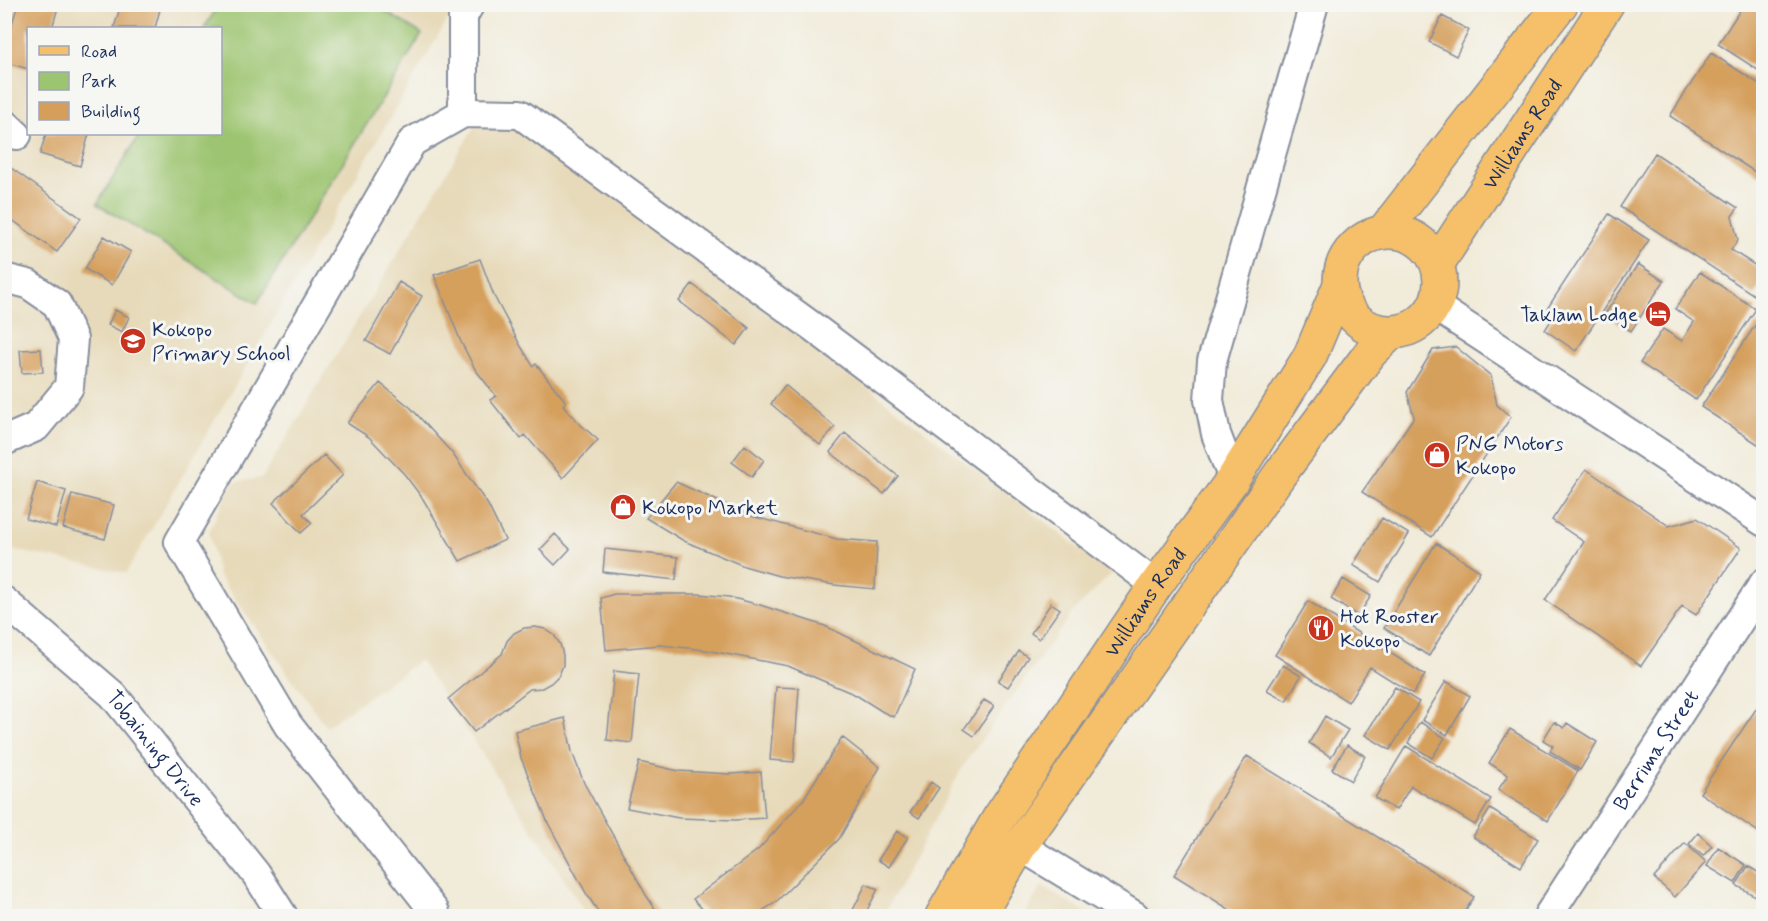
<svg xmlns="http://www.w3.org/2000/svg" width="1768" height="921" font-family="Mynerve,sans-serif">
<rect width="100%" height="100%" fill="#f6f6f2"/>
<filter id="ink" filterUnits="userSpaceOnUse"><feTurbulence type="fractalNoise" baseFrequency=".0167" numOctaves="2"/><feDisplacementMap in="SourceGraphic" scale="12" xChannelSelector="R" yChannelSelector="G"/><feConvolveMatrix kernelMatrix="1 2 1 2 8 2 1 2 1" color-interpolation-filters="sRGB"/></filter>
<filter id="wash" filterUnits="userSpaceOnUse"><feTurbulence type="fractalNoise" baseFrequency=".008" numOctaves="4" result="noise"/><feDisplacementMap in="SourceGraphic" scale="24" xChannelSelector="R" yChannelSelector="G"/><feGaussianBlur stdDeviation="1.35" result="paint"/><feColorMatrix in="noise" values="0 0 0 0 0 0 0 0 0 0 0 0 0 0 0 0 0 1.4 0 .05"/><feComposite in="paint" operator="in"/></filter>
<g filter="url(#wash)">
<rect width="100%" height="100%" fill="#f1ebd9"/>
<path fill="#e7daba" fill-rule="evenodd" d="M4,5H456L126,573L5,548ZM28,28H220V134H28Z
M476,124L519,129L640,215L1112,573L1073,612L963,766L883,916H587L545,849L420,660L326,727L218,575L209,532L232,482L262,478Z
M1042,886L1092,916H1023Z"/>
<path fill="#9dc571" stroke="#5c7a68" stroke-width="1.5" d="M219,5H375L422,34L257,303L97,204L140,134H220V28H204Z"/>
<g id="blocks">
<path fill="#d59f5b" d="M18,4H59L52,28H28V69L4,62V50Z
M121,4L161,6L155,28H114Z
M1744,4H1764V74L1718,44Z
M1442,16L1469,30L1456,56L1429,42Z
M1711,53L1764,87V178L1670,116Z
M46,134H89L80,166L40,154Z
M1655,153L1738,208L1732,216L1738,240L1731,250L1764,271V280L1754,295L1620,207Z
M11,168L81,218L57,252L4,214V177Z
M1609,214L1649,240L1576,351L1545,330L1555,314L1547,309Z
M104,236L131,252L112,285L85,269Z
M480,259L494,296L520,345L533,366L536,364L566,402L563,405L581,425L598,440L563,478L525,435L521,439L490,400L496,396L475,369L461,342L434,275Z
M1638,264L1664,281L1631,331L1605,314Z
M1700,272L1756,309L1696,400L1640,363L1663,329L1682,341L1694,322L1675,309Z
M399,282L422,296L390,354L366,341Z
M692,284L749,328L736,345L679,301Z
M115,310L129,317L122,332L108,325Z
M1756,324L1764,329V448L1701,407Z
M1456,347L1491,376L1497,405L1511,417L1432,537L1362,492L1414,417L1407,392L1433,350Z
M41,349L43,372L22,373L20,350Z
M380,383L411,408L452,453L488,505L505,540L460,561L423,499L405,475L369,437L347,423Z
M785,385L835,427L820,445L771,404Z
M845,433L898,476L884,494L830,452Z
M745,445L764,460L752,477L732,462Z
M324,455L343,475L303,514L312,523L301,533L273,503Z
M1586,469L1669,526L1697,518L1741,548L1696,615L1682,606L1641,666L1545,600L1584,542L1552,520Z
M37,482L66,491L56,527L26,519Z
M676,482L751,516L837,539L877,542L875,589L834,585L779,576L744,566L684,541L646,518Z
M72,494L114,505L105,539L63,528Z
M1382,518L1409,534L1380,582L1353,565Z
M555,534L570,549L555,565L540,550Z
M1436,543L1480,571L1429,656L1384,628Z
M605,549L678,557L676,580L603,572Z
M1343,579L1371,596L1358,616L1331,599Z
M614,594H699L729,597L760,605L825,626L915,669L894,717L883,712L856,695L788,666L706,650L660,645L606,650L601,598Z
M1308,601L1425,675L1413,694L1370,667L1348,702L1275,655Z
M1051,603L1060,609L1039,639L1031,633Z
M535,627L545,629L554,635L560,644L563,655V665L559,675L551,683L542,688L530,689L474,732L448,699L502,654L507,641L514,633L524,628Z
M1019,651L1028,657L1008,687L998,681Z
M1283,665L1301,676L1286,701L1267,690Z
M614,671L639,674L632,743L607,740Z
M1446,681L1470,696L1447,735L1422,720Z
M776,687L799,688L794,762L770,760Z
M1395,687L1419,702L1390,750L1365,735Z
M1764,697V828L1760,833L1700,793Z
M984,700L994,706L974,736L964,729Z
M1325,716L1348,730L1331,757L1309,743Z
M565,718L572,752L584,783L646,895L660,916H601L586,893L548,823L521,758L515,731Z
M1420,722L1445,738L1432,758L1408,743Z
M1554,722L1564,728L1567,723L1597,742L1580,770L1550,751L1553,746L1543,740Z
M1510,729L1578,771L1548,821L1498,790L1508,775L1489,763Z
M842,737L880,767L839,839L775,903L754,916H709L693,899L759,849L803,800Z
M1347,745L1365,756L1351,781L1332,769Z
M1406,746L1491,799L1475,825L1411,786L1396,810L1375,798Z
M1247,756L1474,897L1462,916H1240L1174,875Z
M639,762L679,771L730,774L761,772L765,818L735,820L679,818L627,808Z
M931,782L939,788L919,818L910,812Z
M1490,809L1538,839L1521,867L1473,837Z
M897,831L908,837L889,867L878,860Z
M1698,833L1712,846L1703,856L1689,844Z
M1685,843L1706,862L1675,897L1654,878Z
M1718,847L1746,865L1735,883L1707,866Z
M1748,866L1764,876V893L1760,899L1736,885Z
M866,884L878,889L864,916H855L851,914Z"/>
</g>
</g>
<g filter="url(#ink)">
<use href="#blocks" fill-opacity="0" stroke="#868d9c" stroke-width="1.5"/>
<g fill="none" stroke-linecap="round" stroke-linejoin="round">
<defs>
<g id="minor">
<path d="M463,113V16L470,4"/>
<path d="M4,123L17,135"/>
<path d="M4,278L28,284L57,304L73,339L69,387L36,427L4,441"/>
<path d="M1435,306L1764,522"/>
<path d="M1233,479L1216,434L1209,400L1212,361L1314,4"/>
<path id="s1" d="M4,601L113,695L256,874L283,916"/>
<path d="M1020,846L1135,916"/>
<path d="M429,916L435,912L288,725L179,542L412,142L463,113L520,114L813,327L1156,585"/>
<path id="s2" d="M1548,916L1764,583"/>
</g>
<g id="major">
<circle cx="1390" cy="282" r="50"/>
<path d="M1383,232L1561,4"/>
<path id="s3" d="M1438,263L1607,4"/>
<path id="s4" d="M942,916L999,818L1156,585L1233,479L1310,356L1339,287"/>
<path d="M978,916L1020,846L1280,474L1371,352L1391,333"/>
</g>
</defs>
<use href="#minor" stroke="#868d9c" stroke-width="32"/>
<use href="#major" stroke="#868d9c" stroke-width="36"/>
<use href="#minor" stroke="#fff" stroke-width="28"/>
<use href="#major" stroke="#f6c06b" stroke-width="33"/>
</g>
</g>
<defs>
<symbol id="hotel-disc" viewBox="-11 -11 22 22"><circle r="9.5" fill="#c8321e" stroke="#f6f6f2"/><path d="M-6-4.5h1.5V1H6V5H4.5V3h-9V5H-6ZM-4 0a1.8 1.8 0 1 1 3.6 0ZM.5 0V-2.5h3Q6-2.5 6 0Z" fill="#fff"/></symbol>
<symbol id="school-disc" viewBox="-11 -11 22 22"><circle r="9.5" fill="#c8321e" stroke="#f6f6f2"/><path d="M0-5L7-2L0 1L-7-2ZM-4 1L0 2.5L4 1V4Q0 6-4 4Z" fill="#fff"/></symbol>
<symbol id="shop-disc" viewBox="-11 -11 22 22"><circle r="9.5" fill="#c8321e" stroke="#f6f6f2"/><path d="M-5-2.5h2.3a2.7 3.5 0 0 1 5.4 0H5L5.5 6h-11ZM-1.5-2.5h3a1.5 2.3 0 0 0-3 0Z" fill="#fff"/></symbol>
<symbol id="restaurant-disc" viewBox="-11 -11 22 22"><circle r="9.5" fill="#c8321e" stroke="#f6f6f2"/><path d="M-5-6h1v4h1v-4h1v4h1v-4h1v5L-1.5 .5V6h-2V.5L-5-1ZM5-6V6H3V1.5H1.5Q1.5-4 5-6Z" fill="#fff"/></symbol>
</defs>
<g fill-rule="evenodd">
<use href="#hotel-disc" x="1643" y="299" width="30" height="30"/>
<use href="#school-disc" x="118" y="326" width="30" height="30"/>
<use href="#shop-disc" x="1422" y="440" width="30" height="30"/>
<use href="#shop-disc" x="608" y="492" width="30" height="30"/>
<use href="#restaurant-disc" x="1306" y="613" width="30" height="30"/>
</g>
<g text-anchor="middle" stroke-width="6" stroke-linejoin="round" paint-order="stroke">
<g font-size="21" fill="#1b2f5e" stroke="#f6f6f2">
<text dy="7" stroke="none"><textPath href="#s3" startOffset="154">Williams Road</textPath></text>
<text dy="7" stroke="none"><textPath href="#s4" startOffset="374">Williams Road</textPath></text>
<text dy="7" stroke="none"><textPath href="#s1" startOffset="212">Tobaining Drive</textPath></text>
<text dy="7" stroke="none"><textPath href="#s2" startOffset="198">Berrima Street</textPath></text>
</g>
<g font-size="21" fill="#1b2f5e" stroke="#f6f6f2" text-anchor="start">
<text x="1638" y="321" text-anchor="end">Taklam Lodge</text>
<text x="152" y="336">Kokopo<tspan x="152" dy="24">Primary School</tspan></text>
<text x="1456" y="450">PNG Motors<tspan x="1456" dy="24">Kokopo</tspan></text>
<text x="642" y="514">Kokopo Market</text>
<text x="1340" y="623">Hot Rooster<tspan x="1340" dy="24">Kokopo</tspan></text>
</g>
</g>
<rect width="1768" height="921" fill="none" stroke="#f6f6f2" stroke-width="24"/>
<rect x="27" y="27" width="195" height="108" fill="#f6f6f2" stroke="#9ea6b7" stroke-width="1.5"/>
<rect x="39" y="46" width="30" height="9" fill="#f6c06b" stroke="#9ea6b7" stroke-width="1.5"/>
<text x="81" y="57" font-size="18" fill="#1b2f5e">Road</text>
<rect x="39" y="72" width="30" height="18" fill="#9dc571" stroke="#9ea6b7" stroke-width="1.5"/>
<text x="81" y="87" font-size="18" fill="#1b2f5e">Park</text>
<rect x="39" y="102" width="30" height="18" fill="#d59f5b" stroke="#9ea6b7" stroke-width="1.5"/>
<text x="81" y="117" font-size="18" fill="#1b2f5e">Building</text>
</svg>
